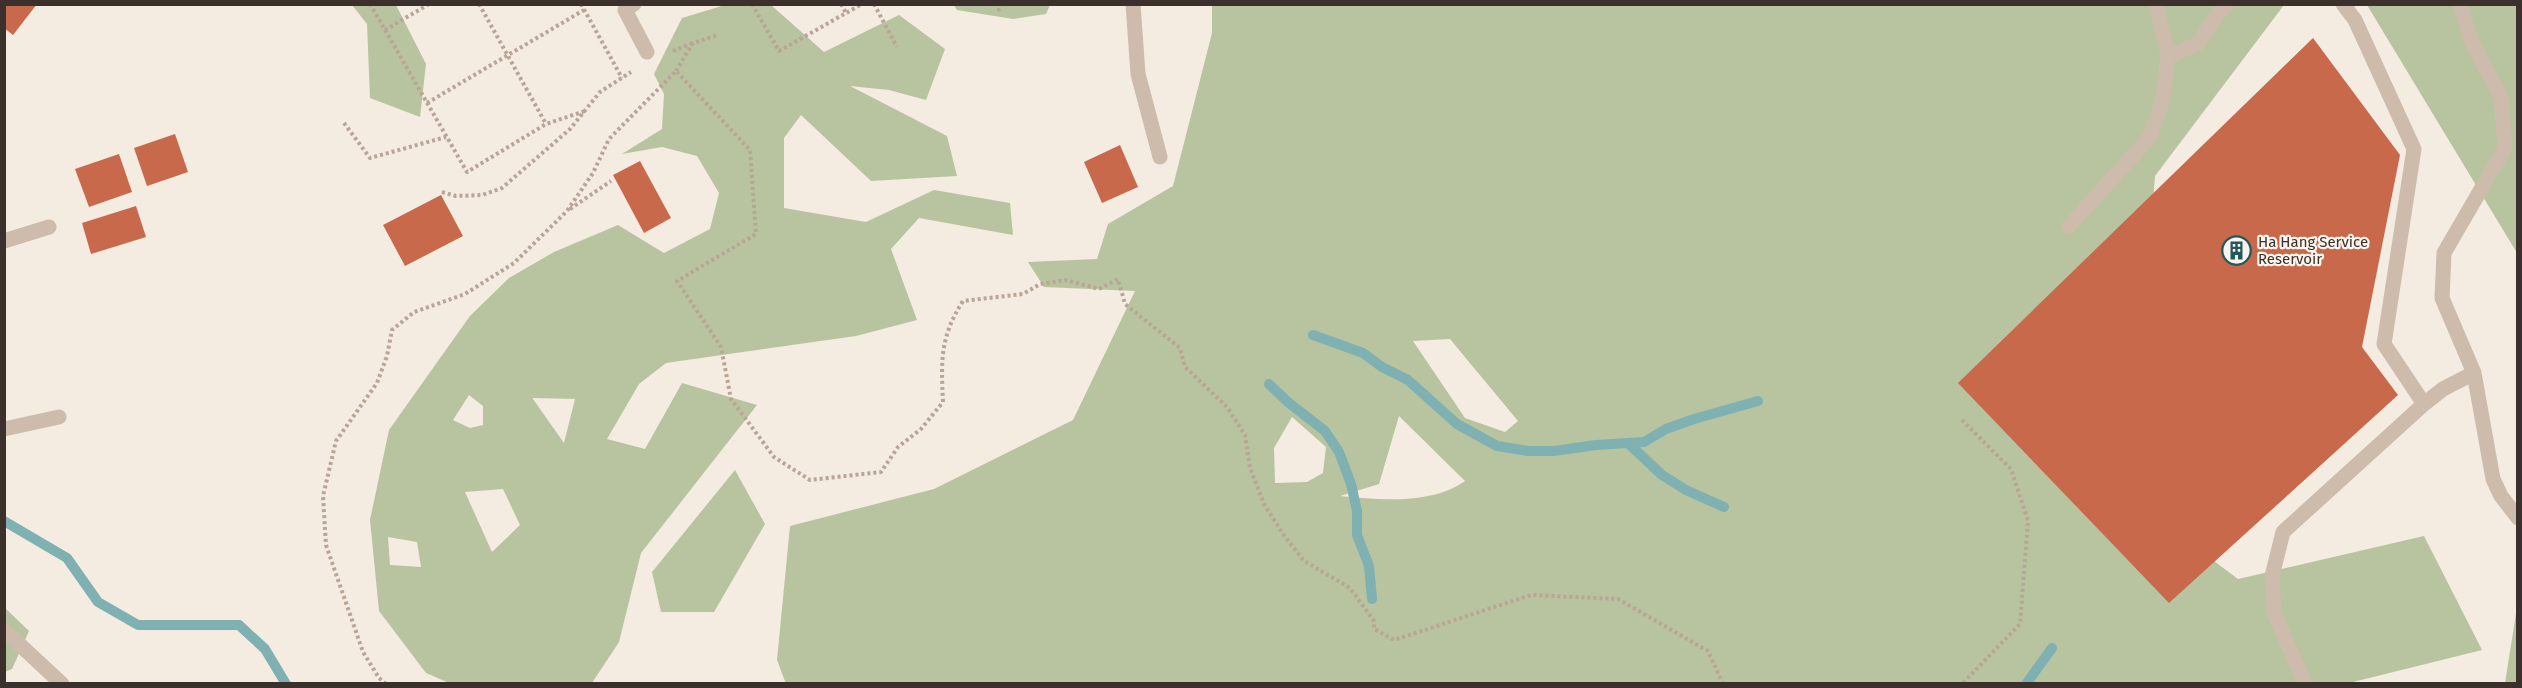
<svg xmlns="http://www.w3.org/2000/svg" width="2522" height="688" font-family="'Fira Sans',sans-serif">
<rect width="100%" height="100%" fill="#f4ebe1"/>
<path fill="#b8c4a0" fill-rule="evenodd" d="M1212,4L2284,5L2155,176L2142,344L2170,528L2238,579L2424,536L2482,650L2345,684H786L777,660L790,526L934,489L1073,420L1135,291L1044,287L1028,262L1097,259L1108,224L1173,186L1212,33ZM1450,339L1518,421L1505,432L1465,418L1413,341ZM1399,416L1465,481C1431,505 1379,500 1340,496L1379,484ZM1292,417L1326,447L1323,473L1307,482L1275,483L1274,448Z
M352,5H396L426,64L420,117L370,98L367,24Z
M725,5H771L824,52L899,15L945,49L926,100L889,90L850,86L947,136L957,176L871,181L801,115L784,138V208L866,222L934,190L1010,203L1013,235L919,218L891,249L917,320L856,336L666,363L639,384L607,439L645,449L682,383L757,405L641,553L619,642L592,683H449L426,673L379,611L370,520L389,430L470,316L509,278L554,252L618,225L664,253L710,229L719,193L697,156L662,147L622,154L662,129L664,94L654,74L682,18ZM469,395L483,406V425L470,428L453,420ZM533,398L575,399L564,443L533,399ZM503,489L520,525L492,552L465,492ZM388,537L417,542L421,567L390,565Z
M954,5H1050L1046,14L1013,19L957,10Z
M2367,5H2517V253Z
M735,470L765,524L714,612H661L652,572Z
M4,607L29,631L12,669L5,672Z
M2517,607V683H2505Z"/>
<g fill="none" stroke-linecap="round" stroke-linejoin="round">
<path stroke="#7fb0b2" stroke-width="10" d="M1313,335L1363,353L1382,367L1408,380L1457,424L1497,446L1528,451H1554L1596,445L1644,442L1666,429L1694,419L1758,401
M1269,384L1289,403L1325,431L1339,452L1351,484L1357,511V535L1369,566L1372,599
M1629,444L1662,475L1686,490L1724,507
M4,521L67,558L98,602L138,625H239L265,649L286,684
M2026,684L2052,648"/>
</g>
<path fill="#c8694b" d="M4,4H37L13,35L4,28Z
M2313,38L2400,155L2362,347L2398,395L2169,603L1958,383Z
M175,134L188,172L147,186L134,148Z
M1120,145L1138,187L1102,203L1084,162Z
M119,154L132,192L89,207L75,169Z
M640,161L671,218L644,233L613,175Z
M441,195L463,236L405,266L383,225Z
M136,206L146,237L91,254L82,223Z"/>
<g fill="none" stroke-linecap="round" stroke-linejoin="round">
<path stroke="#b9a596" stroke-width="4" stroke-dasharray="3 3" stroke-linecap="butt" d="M370,4L467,172L546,124L585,111
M479,4L546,124
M581,4L622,78
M752,4L779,51L862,4
M841,4L846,13
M874,4L897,47
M998,11L1002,4
M385,30L429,4
M673,51L693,43
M676,71L693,43L718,35
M427,103L584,10
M344,123L370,158L446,137
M442,192L456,196L482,195L502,188L570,129L600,92L631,72
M570,209L611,181
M1962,420L2011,469L2028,521L2020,624L1962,684
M386,684L379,678L363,652L326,545L323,496L336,441L377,383L387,356L392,330L414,312L465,294L514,263L567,211L593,173L609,139L676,71L750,150L756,234L677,281L721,347L731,399L774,457L810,480L881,472L898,447L921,429L943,402C941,360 940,337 963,301L1023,294L1040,284L1066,280L1099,289L1118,279L1125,304L1180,348L1185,367L1227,407L1245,435L1250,468L1264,504L1283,534L1304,561L1350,588L1374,621V629L1394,640L1531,595L1618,599L1708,651L1723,684"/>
<path stroke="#cdbbac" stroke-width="15" d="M634,4L625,10L647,52
M1133,4L1138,74L1160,157
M2460,4L2472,43L2501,97L2505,148L2444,253L2442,298L2474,373L2493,479L2501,496L2518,518
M2168,56L2198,44L2217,15L2227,4
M2069,226L2150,137L2162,102L2168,56L2156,4
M4,241L49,227
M2424,404L2443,389L2474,373
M4,429L59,417
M4,630L62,684
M2305,684L2274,613L2272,576L2283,532L2424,404L2384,344L2414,149L2355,20L2343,4"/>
</g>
<defs>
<symbol id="building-ring" viewBox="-11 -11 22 22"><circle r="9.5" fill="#fbf5ee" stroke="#1f5a5e" stroke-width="1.5"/><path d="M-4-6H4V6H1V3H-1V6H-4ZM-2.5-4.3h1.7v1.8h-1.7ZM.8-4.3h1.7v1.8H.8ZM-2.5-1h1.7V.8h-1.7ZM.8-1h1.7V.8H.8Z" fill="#1f5a5e"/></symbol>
</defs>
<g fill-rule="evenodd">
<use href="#building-ring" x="2220" y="234" width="33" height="33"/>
</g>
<g text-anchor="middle" stroke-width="4.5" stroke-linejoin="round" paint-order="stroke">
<g font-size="15" fill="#3b302b" stroke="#fbf5ee" text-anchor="start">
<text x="2258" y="247">Ha Hang Service<tspan x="2258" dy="17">Reservoir</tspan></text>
</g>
</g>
<rect width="2522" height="688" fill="none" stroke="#3b302b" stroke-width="12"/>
</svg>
